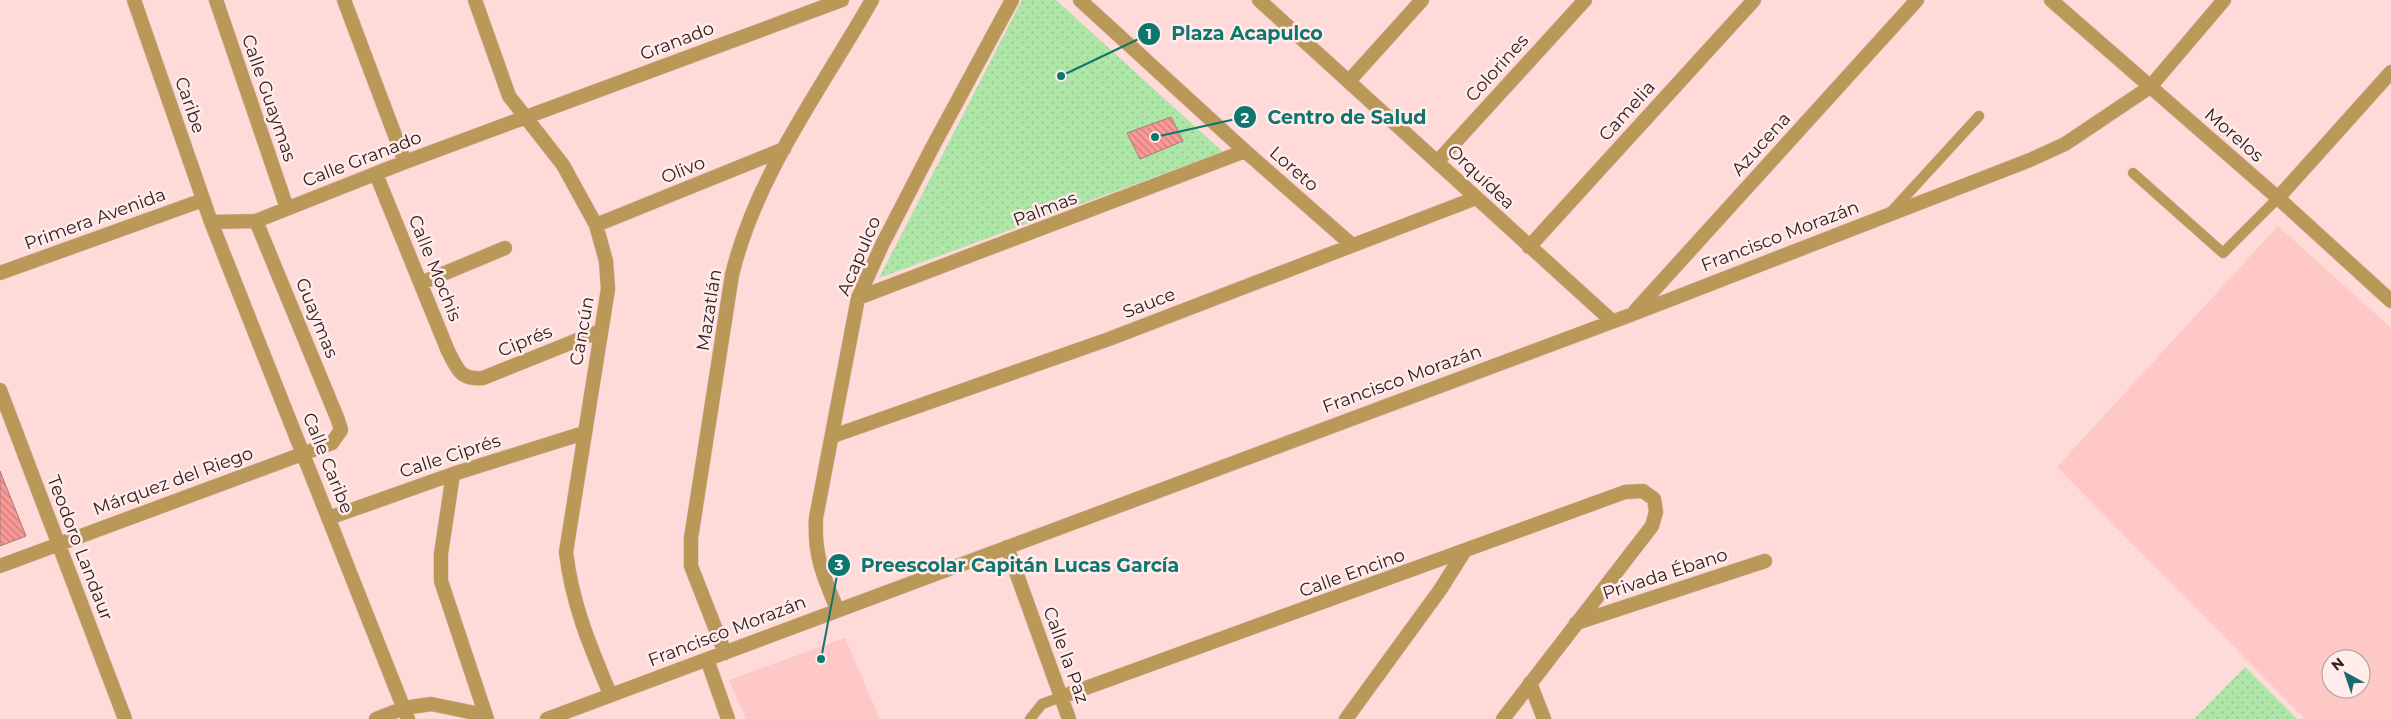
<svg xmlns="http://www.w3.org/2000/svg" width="2391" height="719" font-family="Montserrat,sans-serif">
<defs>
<pattern id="park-dots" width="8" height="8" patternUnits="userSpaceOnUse" patternTransform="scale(1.25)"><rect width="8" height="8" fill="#ade6a7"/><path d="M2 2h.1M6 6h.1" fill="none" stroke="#95c58f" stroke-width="1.8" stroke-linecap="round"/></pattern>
<pattern id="building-back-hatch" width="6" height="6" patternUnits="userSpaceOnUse" patternTransform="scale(1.25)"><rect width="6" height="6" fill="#fa9996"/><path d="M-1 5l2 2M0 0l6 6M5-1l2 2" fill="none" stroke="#cb7c7a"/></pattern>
</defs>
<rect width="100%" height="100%" fill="#fedad8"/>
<path fill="#fdc8c5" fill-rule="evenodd" d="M2278,226L2391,328V719H2305L2057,467ZM2331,659H2361V689H2331Z
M845,638L880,719H746L729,680Z"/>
<path fill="url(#park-dots)" d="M1022,0H1056L1223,152L879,278Z
M2245,667L2297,719H2194Z"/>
<path fill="url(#building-back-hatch)" stroke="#a57d7b" d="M1171,117L1183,141L1140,159L1127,133Z
M0,471L26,536L0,546Z"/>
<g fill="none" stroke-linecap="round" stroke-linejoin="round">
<defs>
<path id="service" d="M2133,173L2223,253L2278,198
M1891,212L1979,116
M1030,719L1042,704L1061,697"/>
<path id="minor" d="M134,0L211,222L408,719
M216,0L287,208
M344,0L405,162
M475,0L509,96L563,165L596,225L606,261L608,289L566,552C572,604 590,646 610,694
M1080,0L1245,151L1352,245
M1259,0L1612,321
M1349,81L1422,0
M1437,162L1585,0
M376,174L448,351C458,370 460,380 483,378L600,331
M2278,198L2391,72
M211,222L256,221L405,162L842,0
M596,225L784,149
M1529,247L1754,0
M0,273L203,200
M421,283L505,248
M858,298L1245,151
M1635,311L1917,0
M0,390L125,719
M833,436L1109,339L1476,198
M453,474L441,554V581L487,719
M329,518L453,474L584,433
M1007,547L1069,719
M0,566L332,443L341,430L338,420L256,221
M837,609C823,575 814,556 816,518L858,298L882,245L932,148L1012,0
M1576,623L1765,561
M725,653L691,566V538L732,275C756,175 822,88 872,0
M707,659L728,719
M1530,683L1544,719
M1061,697L1625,492L1643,491L1654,499L1656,512L1652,526L1503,719
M376,719L404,708L431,704L485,715
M547,719L1633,314L2030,160L2065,144L2150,87L2224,0
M1346,719L1440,590L1464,552"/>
<path id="tertiary" d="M2051,0L2278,198L2391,301"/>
</defs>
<use href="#service" stroke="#d9b9b7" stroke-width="11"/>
<use href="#minor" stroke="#d9b9b7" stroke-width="15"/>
<use href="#tertiary" stroke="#d9b9b7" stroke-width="15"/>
<use href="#service" stroke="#ba9858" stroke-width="10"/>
<use href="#minor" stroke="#ba9858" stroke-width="14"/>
<use href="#tertiary" stroke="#ba9858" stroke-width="14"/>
</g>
<g text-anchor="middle" stroke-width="5" stroke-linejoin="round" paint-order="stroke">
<g font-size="18" fill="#312120" stroke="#ffeceb">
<text transform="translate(677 41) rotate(-21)" y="6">Granado</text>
<text transform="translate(1497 68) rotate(-48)" y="6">Colorines</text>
<text transform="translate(269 98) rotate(71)" y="6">Calle Guaymas</text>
<text transform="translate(190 105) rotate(71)" y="6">Caribe</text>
<text transform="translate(1627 111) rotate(-48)" y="6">Camelia</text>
<text transform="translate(2234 135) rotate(41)" y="6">Morelos</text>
<text transform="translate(1761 144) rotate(-48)" y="6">Azucena</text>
<text transform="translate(362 159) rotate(-21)" y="6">Calle Granado</text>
<text transform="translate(1294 169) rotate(41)" y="6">Loreto</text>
<text transform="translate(683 170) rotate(-22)" y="6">Olivo</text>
<text transform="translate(1481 177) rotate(43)" y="6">Orquídea</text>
<text transform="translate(1045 209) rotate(-21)" y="6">Palmas</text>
<text transform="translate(95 219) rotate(-20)" y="6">Primera Avenida</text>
<text transform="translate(1780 236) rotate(-21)" y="6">Francisco Morazán</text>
<text transform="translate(859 256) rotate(-67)" y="6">Acapulco</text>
<text transform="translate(435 268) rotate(68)" y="6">Calle Mochis</text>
<text transform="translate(1149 303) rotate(-21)" y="6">Sauce</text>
<text transform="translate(709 310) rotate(-81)" y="6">Mazatlán</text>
<text transform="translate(317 318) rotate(68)" y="6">Guaymas</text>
<text transform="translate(582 331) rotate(-80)" y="6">Cancún</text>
<text transform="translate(525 341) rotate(-22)" y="6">Ciprés</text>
<text transform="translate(1402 379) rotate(-20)" y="6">Francisco Morazán</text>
<text transform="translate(450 456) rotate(-18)" y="6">Calle Ciprés</text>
<text transform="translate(328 463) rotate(68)" y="6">Calle Caribe</text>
<text transform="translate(173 481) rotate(-20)" y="6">Márquez del Riego</text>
<text transform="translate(80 548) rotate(69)" y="6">Teodoro Landaur</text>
<text transform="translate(1352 573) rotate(-20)" y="6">Calle Encino</text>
<text transform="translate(1665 574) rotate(-18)" y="6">Privada Ébano</text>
<text transform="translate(727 631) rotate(-21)" y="6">Francisco Morazán</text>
<text transform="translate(1066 655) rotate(70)" y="6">Calle la Paz</text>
</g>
</g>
<path fill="none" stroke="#0f766e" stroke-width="2" d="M1061 76L1149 34M1155 137L1245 117M821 659L839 565"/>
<g fill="#0f766e" stroke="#ffeceb" stroke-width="2">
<circle cx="1061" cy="76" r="5"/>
<circle cx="1155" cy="137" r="5"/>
<circle cx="821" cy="659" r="5"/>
<circle cx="1149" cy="34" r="12"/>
<circle cx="1245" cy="117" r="12"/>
<circle cx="839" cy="565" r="12"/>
</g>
<g font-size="15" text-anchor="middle" font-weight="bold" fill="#fff">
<text x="1149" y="39">1</text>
<text x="1245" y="123">2</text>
<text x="839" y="570">3</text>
</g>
<g font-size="19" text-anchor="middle" font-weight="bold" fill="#0f766e" stroke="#ffeceb" stroke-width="5" stroke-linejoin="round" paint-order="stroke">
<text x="1247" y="40">Plaza Acapulco</text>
<text x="1347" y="124">Centro de Salud</text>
<text x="1020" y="572">Preescolar Capitán Lucas García</text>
</g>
<g transform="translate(2346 674) rotate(320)"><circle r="24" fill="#ffeceb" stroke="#ad9b9a"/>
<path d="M0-4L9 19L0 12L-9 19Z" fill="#1d696f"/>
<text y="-8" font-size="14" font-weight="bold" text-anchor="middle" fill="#312120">N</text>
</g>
</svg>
